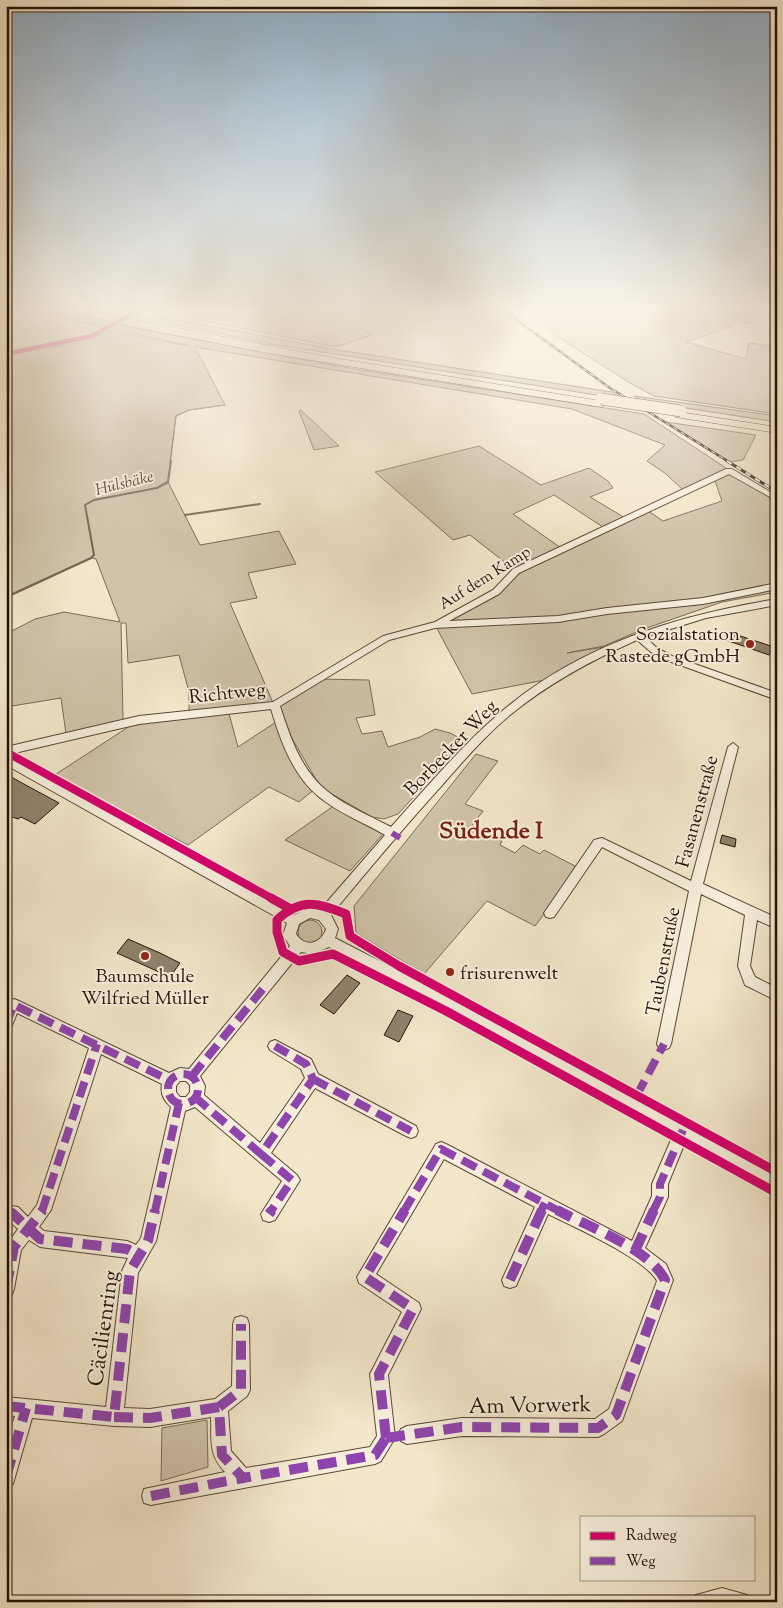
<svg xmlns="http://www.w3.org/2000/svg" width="783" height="1608" font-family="'Sorts Mill Goudy',serif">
<rect width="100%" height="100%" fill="#f3e7cb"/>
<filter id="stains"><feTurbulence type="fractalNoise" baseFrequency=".004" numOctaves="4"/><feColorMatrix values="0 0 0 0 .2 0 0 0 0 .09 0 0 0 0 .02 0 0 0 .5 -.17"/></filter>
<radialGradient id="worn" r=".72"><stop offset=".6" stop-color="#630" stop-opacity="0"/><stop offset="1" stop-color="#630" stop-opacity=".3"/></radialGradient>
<path fill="#d0c3a9" stroke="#7a6b57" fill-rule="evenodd" d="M6,310H54L112,323L103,328L46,313L6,321Z
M197,310H401L354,324L372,335L336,347L179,316Z
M523,310H741L753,313L752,323L734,321L733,326L686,342L746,359L749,343L777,347V414L654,396L630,383L558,337Z
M140,313L338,350L612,392L622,399L271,344L134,316Z
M118,325L355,369L644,414L729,470L777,498V592L722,602L641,630L604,646L567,653L604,647L545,680L472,694L435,625L496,592L516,571L470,535L453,540L375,472L479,446L541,485L589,468L608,481L613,488L590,497L627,519L606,529L554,495L513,514L561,548L527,567L647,510L663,521L722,501L714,478L684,491L666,474L647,461L665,445L572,409L195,347L225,405L189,410L176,416L168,482L200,545L279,531L296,564L248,573L257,598L230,603L274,705L318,679L369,680L375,715L356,718L362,734L382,731L388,747L420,737L435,729L450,733L465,741L398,814L384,819L372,817L321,788L287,730H282L295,756L316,788L299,802L269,787L188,845L53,776L139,720L189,713V692L179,655L128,663L126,623H121L123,721L66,734L61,698L6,707V634L35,619L64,612L120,622L96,559L92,558L6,598V355C37,349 82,346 109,331L190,346L113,329ZM274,705L279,720L238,747L228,710Z
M634,396L777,416V422L640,401Z
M301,410L339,446L314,450L299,411Z
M666,422L756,435L743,460L730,462Z
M476,754L498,761L465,804L483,811L471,827L502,841L500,845L515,853L523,845L540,854L544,850L579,868L535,926L487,901L424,974L356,933L354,906Z
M335,805L384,833L350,871L285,840Z
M298 932a12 12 0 1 1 24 0a12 12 0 1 1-24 0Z
M207,1420L208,1467L161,1481L162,1428Z"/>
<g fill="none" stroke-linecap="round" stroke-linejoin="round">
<path stroke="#766754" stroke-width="1" d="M332,310L351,323
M170,462L176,416L189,410L225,405"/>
<path stroke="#766754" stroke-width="2" d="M185,515L260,504
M6,597L91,558L94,555L85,505L94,500L157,488L168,482L171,461"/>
</g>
<path fill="#90816c" stroke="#241305" d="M731,633L774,647L769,655L726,640Z
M6,774L22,783L59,803L35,824L21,817L18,819L6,815Z
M722,835L736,839L735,847L720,843Z
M128,939L160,953L180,963L170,977L117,953Z
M347,975L360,983L334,1014L320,1005Z
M398,1010L413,1016L399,1042L384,1035Z"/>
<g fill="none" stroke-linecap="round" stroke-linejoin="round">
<defs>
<path id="minor" d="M777,406V416L773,414L774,408Z
M726,469H732L777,496V501L729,474L519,573L499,594L449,621L558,616L607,608L703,598L777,583V589L703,604L607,614L558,622L435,628L389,640L280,706C290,737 301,770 327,791C346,806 370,816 391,827C426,788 461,746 501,712C579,645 677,615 777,599V605L706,618L645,637L657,648L672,656L777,693V700L666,660L651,652L637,640C592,660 549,683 510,715C486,735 465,759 444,783C405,826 368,870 331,915L338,929L335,938L492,1019L777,1174V1190L686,1140L668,1184V1197L645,1248L666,1264L673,1280L622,1421L604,1434L598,1437L462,1436L407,1444L401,1441L398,1435L401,1429L407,1426L462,1418L595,1419L609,1409L657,1281C646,1259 572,1226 548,1214L516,1286L510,1288L504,1286L502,1280L535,1207L444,1159L376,1274L419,1303L421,1309L388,1375L395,1438L381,1461L375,1464L151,1505L144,1503L142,1496L144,1489L225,1472C208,1454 212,1441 211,1417L150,1427L114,1426L32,1418L15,1477L13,1484L6,1486V1445L15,1416L6,1415V1397L106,1407L122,1271L128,1258L40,1247L29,1240L21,1250L14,1289L12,1295L6,1297V1246L18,1229L9,1221H6V1205L18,1207L28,1217L37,1205L89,1048L17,1013L11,1028L6,1030V1007L9,1001L14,999L19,1001L169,1073L180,1068L189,1069L290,946L283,935L287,923L6,765V756L156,837L294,915L309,908L320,910L385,835C363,822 338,813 318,796C293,775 280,740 271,709L139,724L6,755V747L139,716L273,702L383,636L435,622L493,590L513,569ZM310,918L319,920L326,929C321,944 305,948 296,934L299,924ZM329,947L482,1027L674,1133L652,1184V1196L632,1241L446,1144L441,1142L436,1144L357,1277L359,1283L402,1312L370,1374L377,1436L370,1447L246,1468L231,1451L228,1411L247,1396L250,1390L249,1324L247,1318L241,1316L235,1318L233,1324L232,1386L215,1399L150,1409L124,1408L138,1273L156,1241L185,1111L195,1107L282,1181L261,1214L263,1220L269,1222L275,1220L300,1180L297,1175L271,1153L315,1088L406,1136L411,1138L416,1136L418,1131L416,1126L318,1074L311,1059L275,1040L270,1042L268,1046L270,1050L301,1069L305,1078L260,1143L204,1095L205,1086L200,1076L301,952L313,954ZM101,1054L162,1084C160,1093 164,1101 171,1107L141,1238L136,1245L127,1241L44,1231L39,1227L51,1210ZM180,1081H186L190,1085V1092L186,1097H180L176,1092V1086Z
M733,743L738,747L703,884L777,918V929L757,920L750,966L755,977L777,988V1001L745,985L738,966L745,915L701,894L671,1044L669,1048L664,1050L659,1048L657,1044L689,891L602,847L554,917L550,918L546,917L544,913L594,840L602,838L691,881L728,747Z
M722,1588L747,1595L750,1602H693L696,1595Z"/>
<path id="highway" d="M64,310H83L334,358L601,401L606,404L601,407L267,353L134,327Z
M679,412L777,427V433L675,417L674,415Z"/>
</defs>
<use href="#minor" stroke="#584836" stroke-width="2"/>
<use href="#highway" stroke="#241305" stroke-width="1"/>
<use href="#minor" fill="#f7efdd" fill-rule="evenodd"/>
<use href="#highway" fill="#f3e7cb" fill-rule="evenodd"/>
<defs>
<path id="rail-far1" d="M503,310L610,388L729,462"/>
<path id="rail" d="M727,461L777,492"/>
</defs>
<use href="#rail-far1" stroke="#241305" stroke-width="2.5"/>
<use href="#rail" stroke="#241305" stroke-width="3"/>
<use href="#rail-far1" stroke="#f7efdd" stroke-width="1" stroke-dasharray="4.5" stroke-linecap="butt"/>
<use href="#rail" stroke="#f7efdd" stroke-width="2" stroke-dasharray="5.5" stroke-linecap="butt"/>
<defs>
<path id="highway-bridge" d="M601,399L681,411"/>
</defs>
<use href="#highway-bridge" stroke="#241305" stroke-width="12" stroke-linecap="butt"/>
<use href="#highway-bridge" stroke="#f3e7cb" stroke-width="11"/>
<path stroke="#8e44ad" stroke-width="6" stroke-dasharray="12 6" stroke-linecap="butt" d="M392,833L400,838"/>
<path stroke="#8e44ad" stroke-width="8" stroke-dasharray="16 8" stroke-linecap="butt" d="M6,1024L14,1005L171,1081
M168 1089a15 15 0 1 1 30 0a15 15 0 1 1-30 0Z
M192,1076L266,985
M313,1079L411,1131
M637,1095L664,1044
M195,1097L261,1154L313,1079L306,1064L275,1046
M261,1154L292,1180L271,1211
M42,1211L97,1044
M155,1211L179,1103
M404,1211L441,1149L559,1211
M541,1211L545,1203
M653,1211L660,1197V1184L683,1130"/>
<path stroke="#8e44ad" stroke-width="10" stroke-dasharray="19 10" stroke-linecap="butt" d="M6,1213H12L40,1239L127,1249L139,1255
M269,1214L272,1210
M635,1251L654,1210
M510,1280L542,1210
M6,1289L14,1247L43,1210
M6,1406L114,1417L130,1271L148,1241L155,1210
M219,1407L241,1390V1324
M114,1417L150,1418L219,1407L222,1455L243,1478L375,1455L386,1438
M386,1438L379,1374L413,1309L365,1277L405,1210
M386,1438L462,1427L598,1428L616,1415L665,1280C650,1249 587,1226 557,1210
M6,1477L26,1408
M151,1496L243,1478"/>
<defs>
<path id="cycleway-far2" d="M6,354L92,336L138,310"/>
<path id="cycleway-far1" d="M6,752L273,899"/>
<path id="cycleway" d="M271,898L289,908
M777,1172L399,966L350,936L346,914C318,903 301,897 277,920V932L283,952L299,961L333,954L446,1011L777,1193"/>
</defs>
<use href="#cycleway-far2" stroke="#f7efdd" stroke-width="6"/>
<use href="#cycleway-far1" stroke="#f7efdd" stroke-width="11"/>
<use href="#cycleway" stroke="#f7efdd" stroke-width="12"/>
<use href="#cycleway-far2" stroke="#d6006c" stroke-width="4.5"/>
<use href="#cycleway-far1" stroke="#d6006c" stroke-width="8"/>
<use href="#cycleway" stroke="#d6006c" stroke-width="9"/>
</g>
<linearGradient id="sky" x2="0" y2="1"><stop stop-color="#90acc2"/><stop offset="0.58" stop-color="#faf4e8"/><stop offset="1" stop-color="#faf4e8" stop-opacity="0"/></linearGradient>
<rect width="783" height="535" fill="url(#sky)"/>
<g fill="#8f2418" stroke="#f7efdd" stroke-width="2">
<circle cx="750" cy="644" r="5"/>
<circle cx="145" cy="956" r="5"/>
<circle cx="450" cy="972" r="5"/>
</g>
<g text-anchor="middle" stroke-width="4" stroke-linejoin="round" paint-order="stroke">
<g font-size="16" font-style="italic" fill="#625240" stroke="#f7efdd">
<text transform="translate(124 482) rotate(-14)" y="6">Hülsbäke</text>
</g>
<g font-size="16" fill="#241305" stroke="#f7efdd">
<text transform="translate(484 577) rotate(-32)" y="6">Auf dem Kamp</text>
</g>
<g font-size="19" fill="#241305" stroke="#f7efdd" text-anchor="end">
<text x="740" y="640">Sozialstation<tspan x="740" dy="22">Rastede gGmbH</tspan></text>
<text x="460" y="979" text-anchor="start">frisurenwelt</text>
<text x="145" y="982" text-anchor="middle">Baumschule<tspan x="145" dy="22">Wilfried Müller</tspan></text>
</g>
<g font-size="19" fill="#241305" stroke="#f7efdd">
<text transform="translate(227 692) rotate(-6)" y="7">Richtweg</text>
<text transform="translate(450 747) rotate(-46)" y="7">Borbecker Weg</text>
<text transform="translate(696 811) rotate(-75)" y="7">Fasanenstraße</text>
<text transform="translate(662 961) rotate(-79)" y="7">Taubenstraße</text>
</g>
<g font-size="22" fill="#241305" stroke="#f7efdd">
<text transform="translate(102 1328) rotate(-82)" y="8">Cäcilienring</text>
<text transform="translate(530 1404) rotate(-1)" y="8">Am Vorwerk</text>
</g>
<g font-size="24" font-weight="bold" fill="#7a1f14" stroke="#f7efdd">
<text x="491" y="838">Südende I</text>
</g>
</g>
<rect width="783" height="1608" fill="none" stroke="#f3e7cb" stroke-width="25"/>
<rect x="8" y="8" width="768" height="1593" fill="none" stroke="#241305" stroke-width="2.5"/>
<rect x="12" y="12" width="758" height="1583" fill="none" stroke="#241305"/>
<rect x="580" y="1516" width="175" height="65" fill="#f7efdd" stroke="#a39787"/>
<rect x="590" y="1532" width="25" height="8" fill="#d6006c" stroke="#a39787"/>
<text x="626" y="1540" font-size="15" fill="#241305">Radweg</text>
<rect x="590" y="1557" width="25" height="8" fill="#8e44ad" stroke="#a39787"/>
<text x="626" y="1566" font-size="15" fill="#241305">Weg</text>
<rect width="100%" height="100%" filter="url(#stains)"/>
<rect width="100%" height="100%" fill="url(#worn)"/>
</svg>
